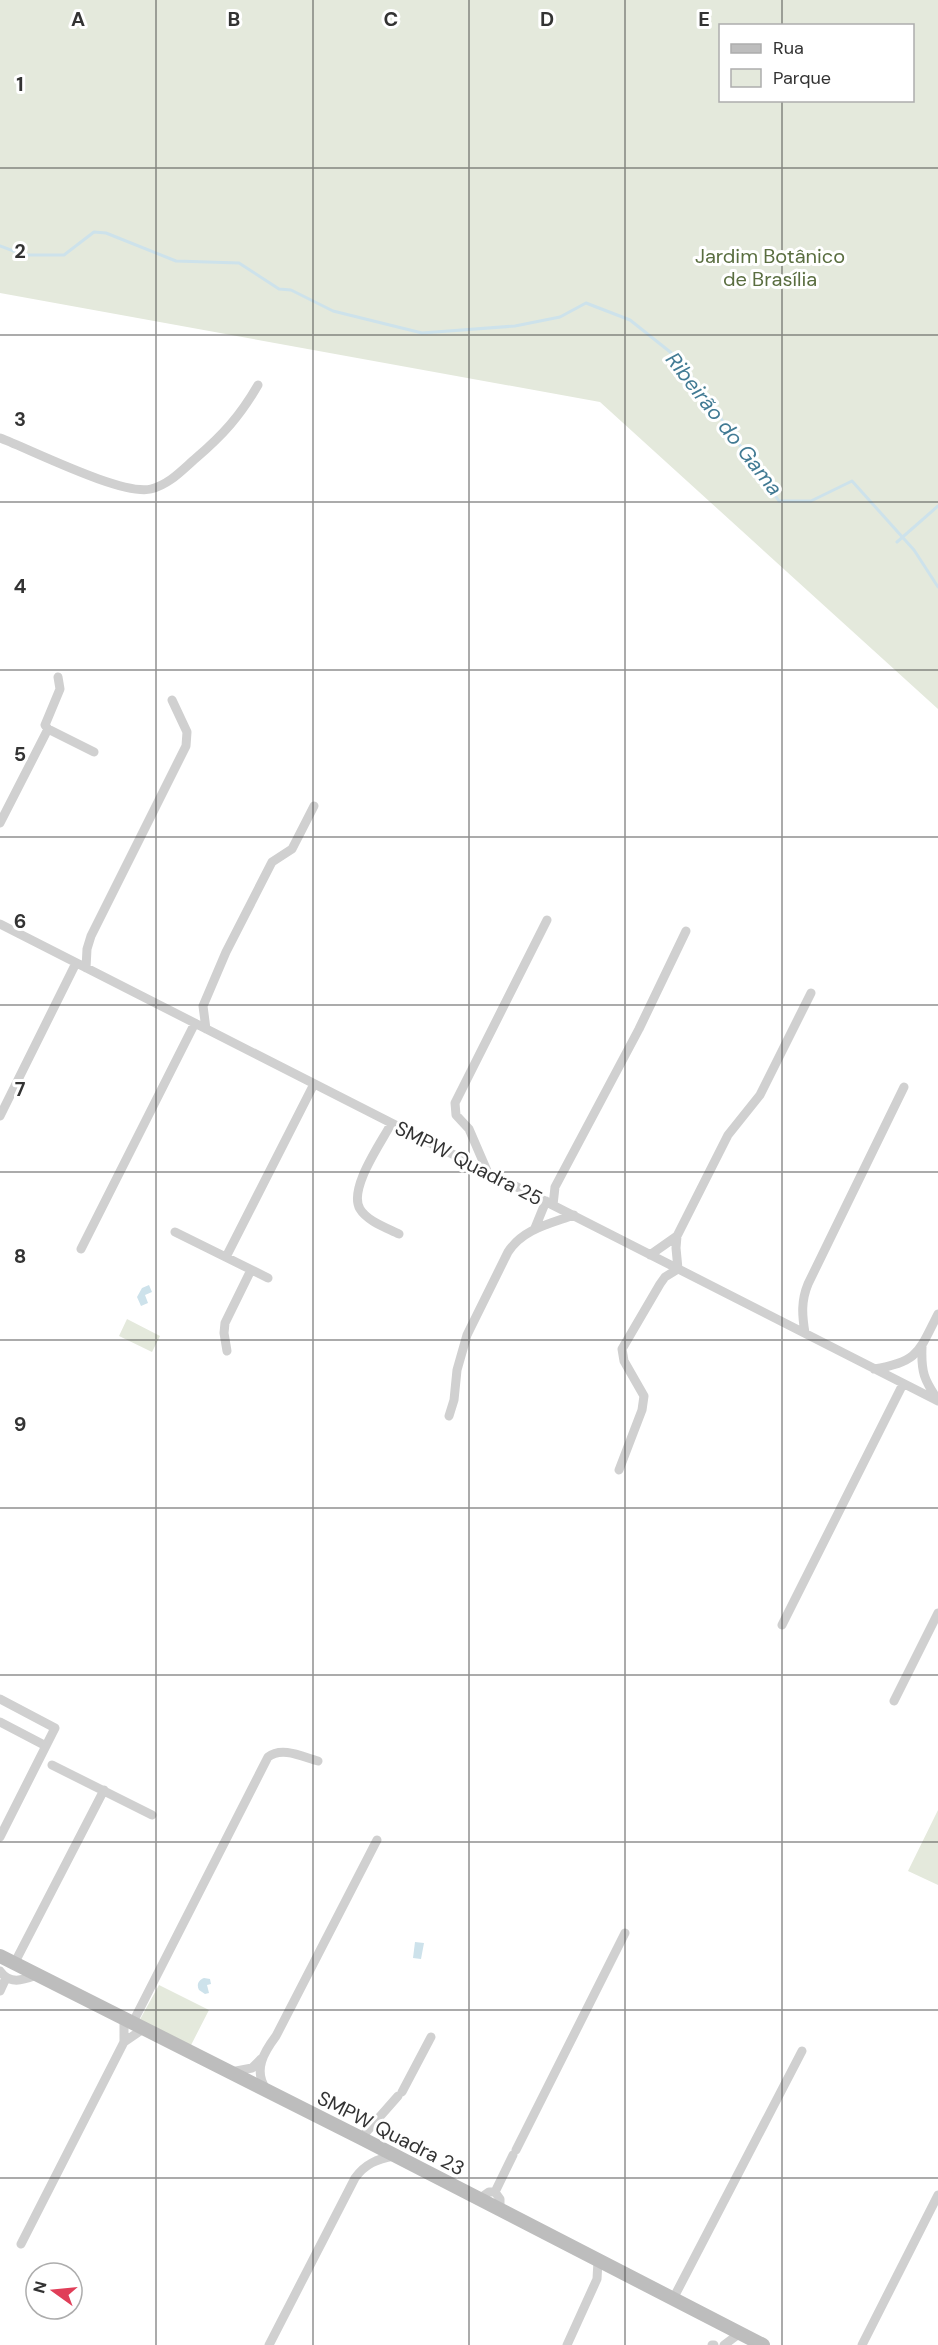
<svg xmlns="http://www.w3.org/2000/svg" width="938" height="2345" font-family="'DM Sans',sans-serif">
<rect width="100%" height="100%" fill="#fff"/>
<path fill="#e4e9dc" fill-rule="evenodd" d="M0,0H938V709L600,402L0,293ZM720,26H912V100H720Z
M127,1319L160,1336L152,1352L119,1336Z
M938,1810V1885L908,1871Z
M159,1985L209,2010L189,2049L138,2023Z"/>
<path fill="#cde2eb" d="M149,1285L152,1292L145,1295L148,1303L141,1306L137,1297L142,1288Z
M415,1942L424,1943L421,1959L413,1958Z
M204,1978L210,1979L211,1984L207,1985L209,1993L205,1994L199,1990C196,1984 199,1980 204,1978Z"/>
<g fill="none" stroke-linecap="round" stroke-linejoin="round">
<path stroke="#cde2eb" stroke-width="3" d="M0,246L24,255H64L94,232L106,233L176,261L239,263L279,289L291,290L333,311L422,333L515,326L560,317L586,303L630,320L679,359L779,501H811L852,481L914,550L938,587
M897,542L938,506"/>
<path stroke="#d0d0d0" stroke-width="9" d="M0,438C32,450 122,496 151,489C170,484 182,470 196,458C223,435 240,416 258,385
M58,677L60,689L45,725L48,729L94,752
M0,823L48,729
M0,924L938,1401
M86,968L87,949L91,936L186,746L187,732L172,700
M206,1029L203,1006L226,952L272,862L292,849L314,806
M0,1116L76,963
M391,1124C381,1143 348,1189 360,1209C367,1221 387,1228 399,1234
M488,1173L469,1129L456,1115L455,1103L547,920
M553,1205L555,1187L639,1029L686,931
M535,1228L546,1201
M175,1232L268,1278
M81,1249L195,1023
M650,1255L677,1236L728,1135L760,1095L811,993
M226,1257L314,1084
M805,1333C802,1315 801,1301 808,1284L904,1087
M922,1347C921,1372 924,1380 938,1400
M227,1351L224,1333L225,1323L251,1270
M874,1369C919,1362 919,1351 938,1314
M449,1416L454,1400L457,1370L467,1335L508,1252C523,1229 549,1224 574,1215
M619,1470L642,1410L644,1396L624,1361L622,1349L660,1284L665,1277L678,1269L676,1248L677,1236
M782,1625L903,1384
M0,1699L55,1728L0,1837
M894,1701L938,1613
M0,1722L46,1746
M52,1765L152,1815
M14,1964L104,1790
M0,1971C10,1985 23,1980 37,1975
M0,1991L6,1978
M132,2024L268,1757C282,1746 303,1757 318,1761
M124,2042L143,2029
M231,2072L252,2068L261,2059
M266,2089C253,2070 264,2052 276,2036L377,1840
M402,2092L431,2037
M361,2138L398,2096
M516,2150L625,1933
M495,2192L513,2155
M479,2199L489,2192H495L500,2199V2210
M21,2244L124,2042V2020
M673,2299L802,2051
M269,2345L355,2178C365,2164 377,2159 394,2156
M567,2345L597,2279L598,2261
M712,2345H714
M724,2345L740,2333
M862,2345L938,2195"/>
<path stroke="#bdbdbd" stroke-width="14" d="M0,1956L361,2138L763,2345"/>
</g>
<path fill="none" stroke="#333" stroke-width="1.5" stroke-opacity="0.55" d="M156,0V2345M313,0V2345M469,0V2345M625,0V2345M782,0V26M782,100V2345M0,168H938M0,335H938M0,502H938M0,670H938M0,837H938M0,1005H938M0,1172H938M0,1340H938M0,1508H938M0,1675H938M0,1842H938M0,2010H938M0,2178H938"/>
<g text-anchor="middle" stroke-width="6" stroke-linejoin="round" paint-order="stroke">
<g font-size="20" fill="#5a6e40" stroke="#fff">
<text x="770" y="263">Jardim Botânico<tspan x="770" dy="23">de Brasília</tspan></text>
</g>
<g font-size="20" fill="#333" stroke="#fff">
<text transform="translate(469 1163) rotate(27)" y="7">SMPW Quadra 25</text>
<text transform="translate(391 2133) rotate(27)" y="7">SMPW Quadra 23</text>
</g>
<g font-size="21" font-style="italic" fill="#427b94" stroke="#fff">
<text transform="translate(724 424) rotate(52)" y="7">Ribeirão do Gama</text>
</g>
</g>
<g font-size="20" text-anchor="middle" font-weight="bold" fill="#333" stroke="#fff" stroke-width="6" stroke-linejoin="round" paint-order="stroke">
<text x="78" y="26">A</text>
<text x="234" y="26">B</text>
<text x="391" y="26">C</text>
<text x="547" y="26">D</text>
<text x="704" y="26">E</text>
<text x="20" y="91">1</text>
<text x="20" y="258">2</text>
<text x="20" y="426">3</text>
<text x="20" y="593">4</text>
<text x="20" y="761">5</text>
<text x="20" y="928">6</text>
<text x="20" y="1096">7</text>
<text x="20" y="1263">8</text>
<text x="20" y="1431">9</text>
</g>
<rect x="719" y="24" width="195" height="78" fill="#ffffff" stroke="#adadad" stroke-width="1.5"/>
<rect x="731" y="44" width="30" height="9" fill="#bdbdbd" stroke="#adadad" stroke-width="1.5"/>
<text x="773" y="54" font-size="18" fill="#333333">Rua</text>
<rect x="731" y="69" width="30" height="18" fill="#e4e9dc" stroke="#adadad" stroke-width="1.5"/>
<text x="773" y="84" font-size="18" fill="#333333">Parque</text>
<g transform="translate(54 2291) rotate(285)"><circle r="28" fill="#ffffff" stroke="#adadad" stroke-width="1.5"/>
<path d="M0-4.5L10 22L0 15L-10 22Z" fill="#e03e58"/>
<text y="-9" font-size="16" font-weight="bold" text-anchor="middle" fill="#333333">N</text>
</g>
</svg>
